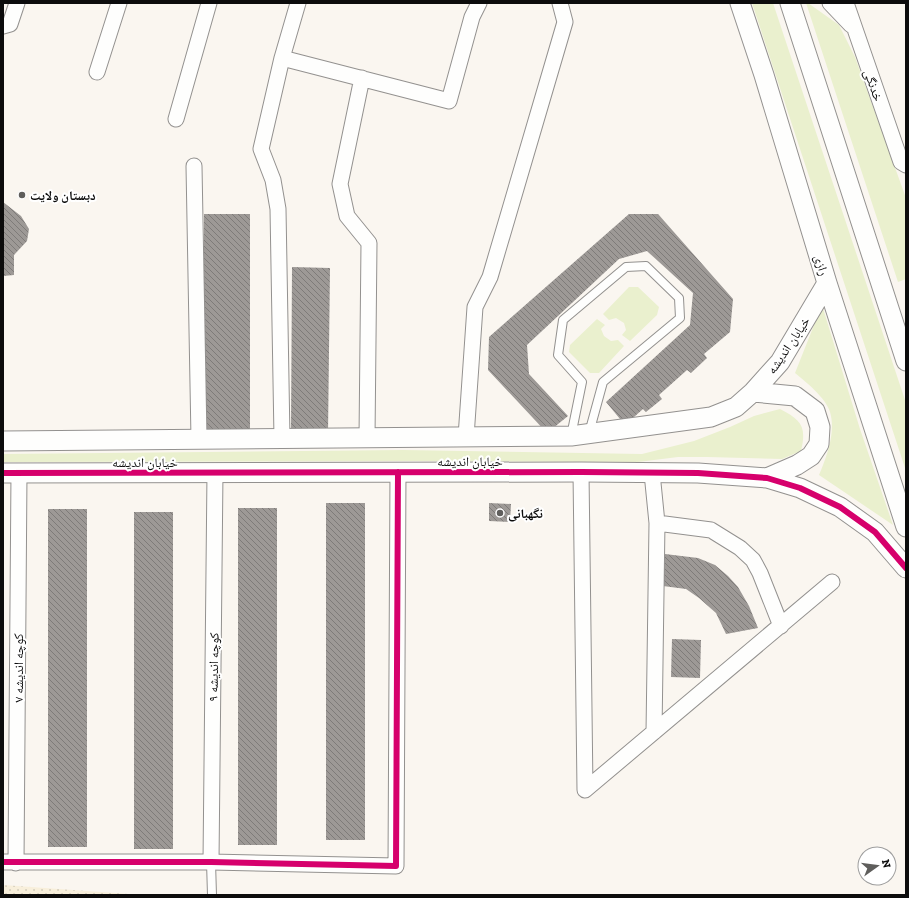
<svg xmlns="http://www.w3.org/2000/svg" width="909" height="898" font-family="'Zilla Slab','Noto Naskh Arabic',serif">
<defs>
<pattern id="farmland-dots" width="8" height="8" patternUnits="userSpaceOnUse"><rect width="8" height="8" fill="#f8efdb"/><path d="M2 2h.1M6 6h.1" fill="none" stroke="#d3ccbb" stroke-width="1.8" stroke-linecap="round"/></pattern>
<pattern id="building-back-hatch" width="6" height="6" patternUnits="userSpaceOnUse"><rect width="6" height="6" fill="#9d9996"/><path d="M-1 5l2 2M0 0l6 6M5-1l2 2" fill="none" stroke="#7e7b79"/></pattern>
</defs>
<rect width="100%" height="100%" fill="#faf6f0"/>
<path fill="url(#farmland-dots)" d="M3,885L143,895H3Z"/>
<path fill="#eaf0ce" d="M752,3H773L906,403V471Z
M806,3H808L839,25L855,57L906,198V279L898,282Z
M629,287H638L659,307L657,315L630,341L622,335L626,330L624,323L616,318L609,320L603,314Z
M822,305L860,429L893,525L819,475C827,456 836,432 830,412C826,398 806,382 795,373Z
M597,319L605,325L601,329L604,336L611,341L618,340L624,346L599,373H590L569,352L570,345Z
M780,409C801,420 807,426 801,451L782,459L707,457H678L638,462L414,461L3,462V454L403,450L642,454L694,441L730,427L754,416Z"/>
<path fill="url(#building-back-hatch)" d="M3,202L21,216L29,229L27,241L14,255V275L3,276Z
M204,214H250V432H204Z
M629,214H658L733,299L730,332L704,354L707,358L691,373L687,370L659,395L662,399L646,412L643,409L625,425L606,402L690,325L693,293L647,251L619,259L527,345L529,374L568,416L547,433L488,370L489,337Z
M292,267L330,268L328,433L291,432Z
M326,503H365V840H326Z
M489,503L511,504L510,522L489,521Z
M238,508H277V845H238Z
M48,509H87V847H48Z
M134,512H173V849H134Z
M665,554L698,558L715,565L728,576L738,587L749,606L758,628L726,634L716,613L699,598L686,589L663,586Z
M672,639L701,640L700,678L671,677Z"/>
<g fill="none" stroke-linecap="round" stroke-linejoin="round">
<defs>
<path id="service" d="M571,436L582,382L558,355L563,320L626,267L646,266L679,298L680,318L603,382L589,433
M211,862L212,895"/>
<path id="minor" d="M298,3L282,58L449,101L472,17L479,3
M830,3L851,25
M846,3L901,162L906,165
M3,26L10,24L17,3
M97,72L119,3
M362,78L340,184L347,216L369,243L367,438
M176,119L209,3
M194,166L199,439
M466,437L475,307L490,277L565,22L560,3
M282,438L278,209L273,180L261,149L282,58
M581,472L585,790
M652,473L657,523L654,732
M657,523L711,530L740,548L753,560L760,573L781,626
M585,790L832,582
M3,862H211L396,866L398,472
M211,862L215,472
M16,863L19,473"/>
<path id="tertiary" d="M740,3L764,75L827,283L906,527
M790,3L906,361
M753,392L795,396L815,411L820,427L819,444L811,456L797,465L767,478
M3,441L571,436L711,417L736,407L753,392L780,362L827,283
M3,473L581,472L698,473L767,478L800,488L840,507L875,532L906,568"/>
</defs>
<use href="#service" stroke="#93918f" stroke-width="10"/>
<use href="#minor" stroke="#93918f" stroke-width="17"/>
<use href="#tertiary" stroke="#93918f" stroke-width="21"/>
<use href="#service" stroke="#fefefd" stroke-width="8"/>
<use href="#minor" stroke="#fefefd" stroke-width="15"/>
<use href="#tertiary" stroke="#fefefd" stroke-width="19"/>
<defs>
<path id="cycleway" d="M3,473L581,472L698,473L767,478L800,488L840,507L875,532L906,568
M3,862H211L396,866L398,472"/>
</defs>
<use href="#cycleway" stroke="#fff" stroke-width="8"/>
<use href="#cycleway" stroke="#d6006c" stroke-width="6"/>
</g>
<g fill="#5f5e5c" stroke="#fff" stroke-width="1.5">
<circle cx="22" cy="195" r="4"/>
<circle cx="500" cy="513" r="4"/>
</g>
<g text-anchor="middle" stroke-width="4" stroke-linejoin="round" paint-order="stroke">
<g font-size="13" fill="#0c0c0c" stroke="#fff">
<text transform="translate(874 85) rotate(70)" y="5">خدنگی</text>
<text transform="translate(822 265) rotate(73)" y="5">رازی</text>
<text transform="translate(788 345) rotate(-56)" y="5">خیابان اندیشه</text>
<text x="470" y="466">خیابان اندیشه</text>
<text x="145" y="467">خیابان اندیشه</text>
<text transform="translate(213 667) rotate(-89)" y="5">کوچه اندیشه ۹</text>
<text transform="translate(18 668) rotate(-90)" y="5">کوچه اندیشه ۷</text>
</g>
<g font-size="13" font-weight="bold" fill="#0c0c0c" stroke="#fff" text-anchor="start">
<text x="30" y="200">دبستان ولایت</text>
<text x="508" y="518">نگهبانی</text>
</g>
</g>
<rect width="909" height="898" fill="none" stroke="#0c0c0c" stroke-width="8"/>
<g transform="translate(877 866) rotate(76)"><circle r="19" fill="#ffffff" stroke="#9e9e9e"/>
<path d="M0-3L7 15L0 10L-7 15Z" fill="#5f5e5c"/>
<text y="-6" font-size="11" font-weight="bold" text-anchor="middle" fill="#0c0c0c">N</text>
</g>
</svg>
